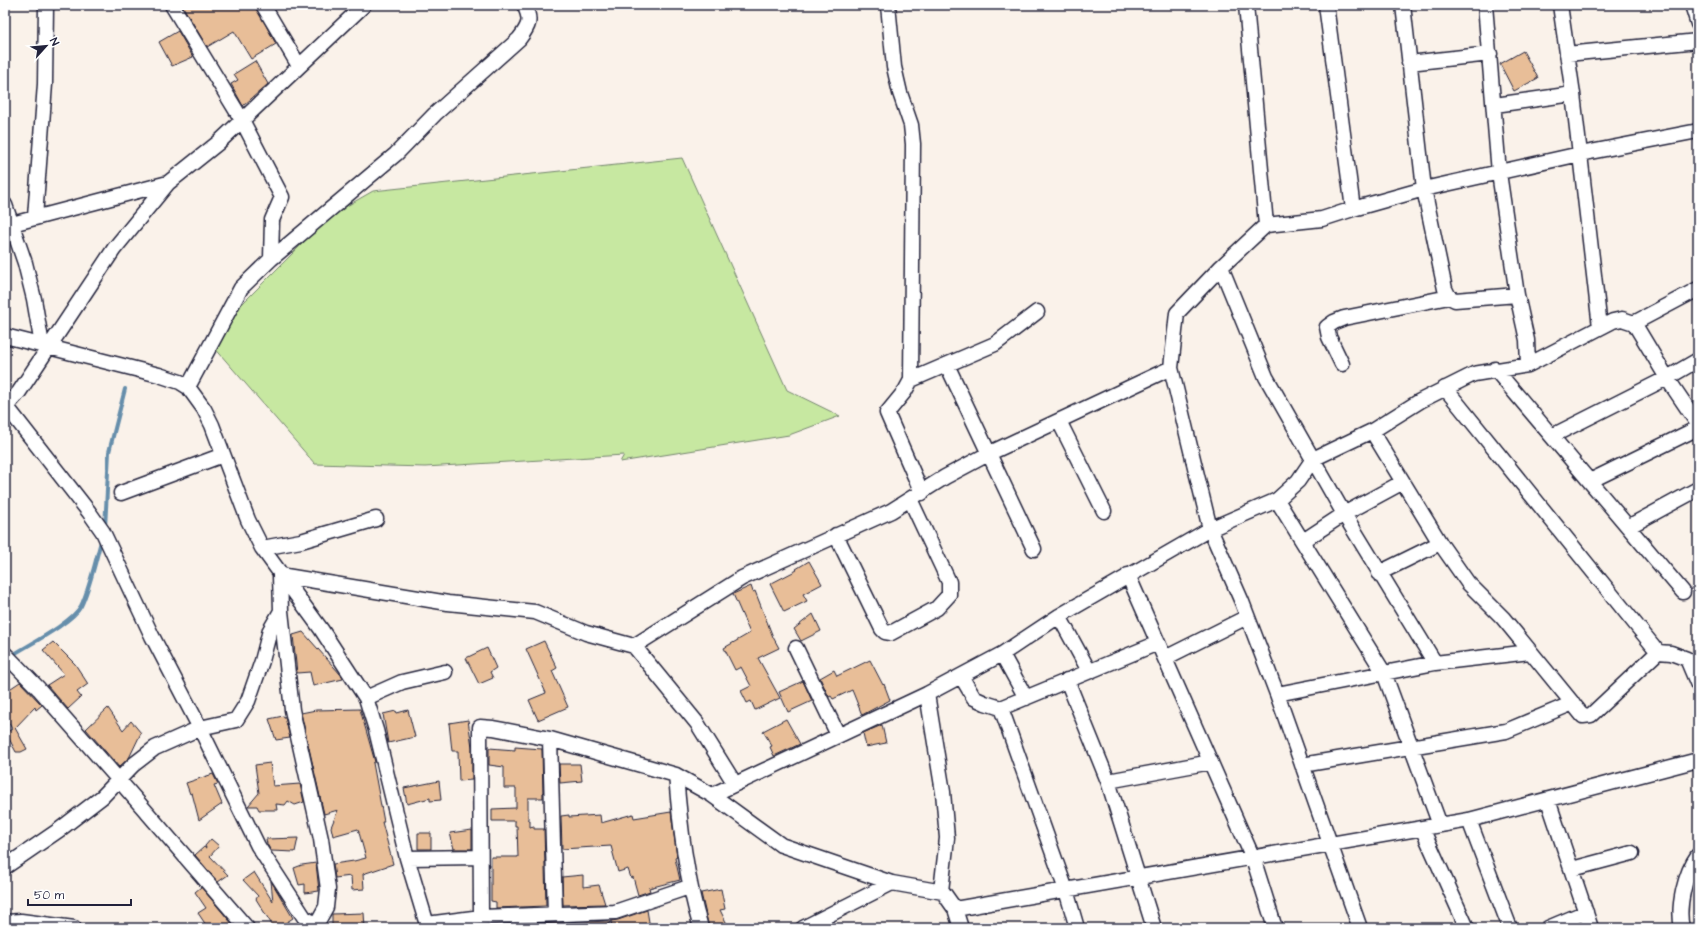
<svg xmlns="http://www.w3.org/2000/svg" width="1703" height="933" font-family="'Architects Daughter',sans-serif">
<rect width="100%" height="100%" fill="#faf2ea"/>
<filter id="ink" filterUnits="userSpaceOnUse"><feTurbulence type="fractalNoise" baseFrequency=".025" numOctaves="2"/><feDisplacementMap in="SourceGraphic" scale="8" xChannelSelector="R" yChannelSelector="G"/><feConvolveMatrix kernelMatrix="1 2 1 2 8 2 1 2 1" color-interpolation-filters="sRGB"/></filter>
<g filter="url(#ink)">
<path fill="#c7e8a1" stroke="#74856e" d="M682,158L787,390L840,416L789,435L620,462L624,455L425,467L315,464L207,339L331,215L373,191Z"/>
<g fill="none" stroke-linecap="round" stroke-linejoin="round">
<path stroke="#668eab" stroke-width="4" d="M105,528L109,452L125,389
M11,656C28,645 72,623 81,606C90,588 96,558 102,538"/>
</g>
<path fill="#e8be98" stroke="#22223b" d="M182,5H255L276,44L251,59L234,31L207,47Z
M178,31L193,57L172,66L159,42Z
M1523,51L1538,78L1514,91L1500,64Z
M255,61L268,84L243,106L231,84L238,80L234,74Z
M809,561L822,584L803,594L807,601L784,612L770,584L797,570L796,569Z
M751,586L753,592L755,591L773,637L779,648L758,658L780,698L755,710L751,701L747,703L741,691L751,686L741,667L735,670L724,648L750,633L733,594Z
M813,614L821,631L801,641L794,629Z
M303,632L341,675L343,679L313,686L310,672L297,673L293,635Z
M544,641L557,668L552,671L568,707L538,720L529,700L546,693L526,649Z
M53,642L75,664L88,684L77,692L81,697L68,709L47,685L64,674L43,650Z
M487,648L496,668L490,672L493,678L479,684L466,658Z
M870,660L883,685L884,684L890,700L862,715L852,690L833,699L831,696L829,697L820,678L834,670L837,676L839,675Z
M803,681L812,701L788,712L779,692Z
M20,682L42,705L36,710L35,707L15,728L27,749L21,752H16L6,733L12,729L5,715V692Z
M108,708L123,730L131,721L141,733L129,758L119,767L86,729Z
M360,709L375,762L373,763L384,822H382L393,864L363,874L364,889L352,890L351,876L335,878L333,864L354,861L366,858L358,829L333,836L331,827L338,810L324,814L301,713L316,710Z
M408,710L415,737L388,743L383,714L396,711L397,713Z
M283,716L285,717L290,738L276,740L269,719Z
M786,719L800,744L774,756L770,747L772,746L763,731Z
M468,720L472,747V780L459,781L458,751H452L449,723Z
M882,725L886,743L866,747L863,733Z
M515,747L542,749L543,798H528V820H530V827L534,826V829H544L546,906L496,908V902L491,901V857H518L517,826H515V821H492V809L516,808V788H504V767L489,765V748L515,750Z
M270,763L273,786L300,784L304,802L295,805L288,801L285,805L276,804L277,810H259L257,806H248L259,793L255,765Z
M559,764H580L582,781L560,783Z
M213,774L218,784L214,785L222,804L199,820L192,793L190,794L186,783Z
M439,781L441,800L430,801V798L407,804L404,788Z
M671,812L677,857L675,858L680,880L649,888L650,891L638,895L633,877L631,878L628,869L618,872L611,846L562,849L561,816L569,815V817L600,815L601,823L633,814L634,818Z
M472,830V849H454L450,833Z
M418,833H431V849H418Z
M298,838L295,852L271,851L267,844L266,839Z
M211,839L219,846L210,856L228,875L218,882L195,855L204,847L206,848L205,846Z
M316,863L319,891L305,893V884L299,885L294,868L302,865Z
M254,872L273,902L271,881L293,918L278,928H274L256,899L258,896L243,880Z
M583,875V887L599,885L605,904L563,905L562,877Z
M201,887L233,925L232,928H208L198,913L206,908L195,892Z
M721,889L725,909L720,910L729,928H709L701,893Z
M647,910L650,928H612L611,921L618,920Z
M364,913L365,928H354V925L332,926V914Z
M610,921V923L596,928H534V924Z"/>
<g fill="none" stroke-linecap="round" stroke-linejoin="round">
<defs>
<path id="street" d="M172,5L242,120L282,197L272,220L271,259L241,288L188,387
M263,5L299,66
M888,5L894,67L900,93L911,125L913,144L911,380L905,391L887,413L922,493
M1246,5L1266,225
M1326,5L1353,209
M1403,5L1424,189L1445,289L1449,297L1455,300L1517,295
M1485,5L1499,173L1517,295L1527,340L1528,365
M1560,5L1573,94L1600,327
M1692,5L1698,24
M1567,54L1698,41
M1409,63L1490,54
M1495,105L1573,94
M5,205L25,263L34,299L42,345
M35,217L45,84L46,5
M12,224L168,183
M271,259L396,154L435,114L519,39C529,26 532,20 524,5
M1221,267L1266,377L1344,514L1435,663
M1634,323L1667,378L1698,424
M5,336L159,375L180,382L188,387L204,409L212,425L248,520L262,548L321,629L366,698L376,730L407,858L428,928
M1342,364L1329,337L1327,327L1334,322L1344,318L1449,297
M947,365L1034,549
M1495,369L1683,592
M911,380L995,344L1037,312
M1445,388L1658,652
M7,407L89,512L103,532L152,636L200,728L258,846L304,917L316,925
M5,408L19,392L114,249L168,183L218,143L364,5
M1059,421L1104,511
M1372,431L1440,543L1468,583L1503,618L1583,716L1591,715L1658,652L1671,653L1687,659L1698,685
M1552,436L1667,378L1698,360
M1590,481L1698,428
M121,493L223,455
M1277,500L1384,673L1440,825
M1628,527L1698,489
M836,535L882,629L885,632L891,633L937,608L949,595V582L910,499
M1303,541L1344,514L1403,482
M262,548L301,541L376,519
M1379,573L1440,543
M1128,575L1253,858L1275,928
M1059,616L1089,671
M634,646L742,578L891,511L945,477L990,453L1171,368
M796,648L838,735
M5,654L39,689L118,779L247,928
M1002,654L1026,698
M1165,658L1247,617
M961,676L974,698L985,703L1001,708L1158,643
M1067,680L1108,781L1154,928
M927,694L943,792L947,838L941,891
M1277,694L1435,663L1530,652
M366,698L402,682L445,672
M1001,708L1066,890L1077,928
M550,739L555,914
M1302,765L1506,731L1573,703
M676,775C680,826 686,878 701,928
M1108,781L1211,762
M712,795L927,694L1002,654L1059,616L1210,529L1277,500L1298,481L1313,459L1372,431L1420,401L1474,374L1528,365L1613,321L1622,319L1634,323L1698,289
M1548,800L1591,928
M1469,820L1510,928
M1422,828L1467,928
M407,858L480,857
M5,867L59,830L102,797L133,765L155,748L200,728L236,720L248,701L262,661L270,630L281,611
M1572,869L1632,853
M955,909L1469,820L1698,760
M481,917L480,727L493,728L550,739L676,775L712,795L781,845L892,883L943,892L955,909L961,928
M5,922L21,921L74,928
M427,924L481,917L615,912L689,887
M316,928V925L326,907L328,889L321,839L292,710L281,611L280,575L448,603L535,612L586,633L634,646L697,723L735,784
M803,928L892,883
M1360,928L1277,694L1242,602L1210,529L1171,368L1177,313L1221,267L1266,225L1322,219L1353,209L1424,189L1580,154L1698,131
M1548,928L1586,912
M1682,928C1677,907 1685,873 1698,855"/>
</defs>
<use href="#street" stroke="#22223b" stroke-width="17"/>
<use href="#street" stroke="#fff" stroke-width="14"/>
</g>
</g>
<rect width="1703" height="933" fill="none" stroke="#fff" stroke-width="20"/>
<rect x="10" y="10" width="1683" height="913" fill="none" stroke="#22223b" stroke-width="1.5" filter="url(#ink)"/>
<g transform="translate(46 46) rotate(63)" stroke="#ffffff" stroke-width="3" paint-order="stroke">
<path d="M0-3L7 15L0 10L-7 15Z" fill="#22223b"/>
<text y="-6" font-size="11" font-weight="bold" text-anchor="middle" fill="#22223b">N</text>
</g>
<path d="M28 899v6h103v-6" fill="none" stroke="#22223b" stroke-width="2"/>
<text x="34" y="899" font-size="12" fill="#22223b" stroke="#ffffff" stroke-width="3" paint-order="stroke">50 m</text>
</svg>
